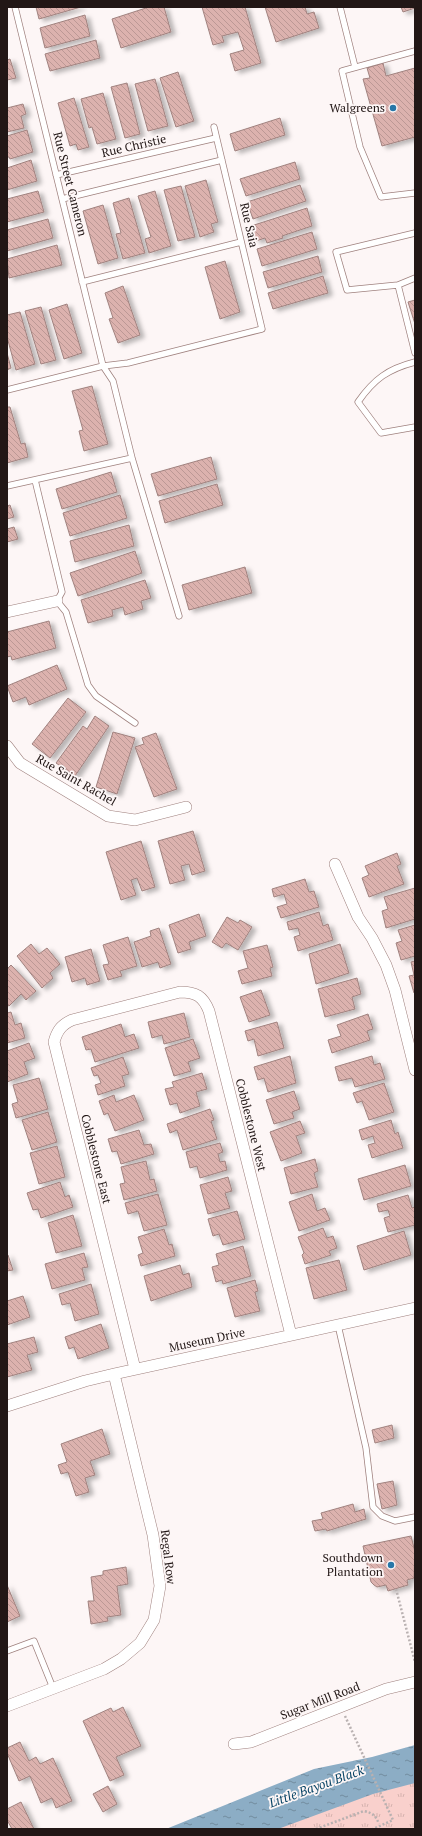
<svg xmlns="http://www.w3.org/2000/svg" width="422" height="1836" font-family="'PT Serif',serif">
<defs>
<pattern id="park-tufts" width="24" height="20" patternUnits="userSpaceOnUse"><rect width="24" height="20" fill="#f9d0cc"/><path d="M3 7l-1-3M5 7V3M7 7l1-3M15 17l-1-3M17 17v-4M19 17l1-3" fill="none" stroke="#d5b2ae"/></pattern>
<pattern id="water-ripples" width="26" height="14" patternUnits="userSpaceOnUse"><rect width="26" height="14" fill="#8cadc5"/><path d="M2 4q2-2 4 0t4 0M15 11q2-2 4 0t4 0" fill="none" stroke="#728c9f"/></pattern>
<pattern id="building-back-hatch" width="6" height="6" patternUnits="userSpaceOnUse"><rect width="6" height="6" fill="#dcb2ae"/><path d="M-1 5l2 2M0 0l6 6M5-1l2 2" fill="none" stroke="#bc9895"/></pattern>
<filter id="shadow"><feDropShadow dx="4.5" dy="2.5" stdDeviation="2" flood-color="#0004"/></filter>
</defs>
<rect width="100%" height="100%" fill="#fdf6f6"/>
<path fill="url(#park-tufts)" d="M415,1779V1829H260Z"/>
<path fill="url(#water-ripples)" d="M415,1745V1783L373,1794L278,1829H166L314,1769L372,1757Z"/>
<path fill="url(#building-back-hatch)" stroke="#a0827f" filter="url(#shadow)" d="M36,7H81L39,19Z
M149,7H164L171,32L121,48L112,19Z
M202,7H245L261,63L235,71L230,54L244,50L238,32L222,36L224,42L213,45Z
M265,7H305L307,14L314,12L319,28L276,42Z
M401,7H415V8L403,12Z
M85,15L90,36L45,48L40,28Z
M96,40L100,58L50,71L45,54Z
M10,59L16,78L7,80V60Z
M383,63L386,76L415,68V137L382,146L363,79L370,78L367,68Z
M178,72L194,121L176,127L160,78Z
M155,79L168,126L148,131L135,84Z
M127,83L140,134L125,138L111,87Z
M103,93L116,139L97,144L92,127L89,128L81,99Z
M74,98L89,147L78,150L76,144L70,146L58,103Z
M23,104L26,114L21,116L24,128L7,132V108Z
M280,118L285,135L235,151L230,134Z
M27,130L33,152L10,159L9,157H7V136Z
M31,160L37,181L7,190V168Z
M295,162L300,179L246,196L240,179Z
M206,180L218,222L211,224L214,232L200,237L185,186Z
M300,185L306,201L253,219L247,202Z
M181,186L195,237L178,241L164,190Z
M38,191L44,212L7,222V199Z
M155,191L171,246L149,253L145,239L151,237L138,196Z
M129,198L145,253L123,259L116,234L121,233L113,203Z
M103,205L118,258L98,264L83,211Z
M307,208L312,226L282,236L283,238L267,243L265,238L256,241L251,226Z
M48,219L53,238L7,251V230Z
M312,232L317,249L262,266L257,249Z
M57,245L62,265L9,278L7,259Z
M318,256L322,272L268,288L263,272Z
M225,261L240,312L220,319L205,267Z
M323,276L328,293L273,309L268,293Z
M123,286L140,335L118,343L109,319L113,318L105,293Z
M415,300V324L408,302Z
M67,304L82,353L64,359L49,310Z
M41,307L56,360L41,364L25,311Z
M20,312L35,364L16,370L7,337V315Z
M7,353L11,368L7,370Z
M92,386L108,444L84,451L79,431L83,430L72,391Z
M7,407H10L21,444L25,443L28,457L7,463Z
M211,457L217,479L158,496L151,474Z
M111,472L117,492L62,509L56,489Z
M217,484L223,505L165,523L159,501Z
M120,495L127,518L70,536L63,513Z
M10,505L14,517L7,519V506Z
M129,525L134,546L75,562L70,541Z
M14,527L18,539L7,542V529Z
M135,551L142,573L78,596L70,573Z
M245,567L252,593L189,610L182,585Z
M145,580L151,598L141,601L143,609L125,615L123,607L112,610L113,616L88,623L81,600Z
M49,621L56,648L12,660L11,656L7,657V632Z
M57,665L67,689L29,705L26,697L13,702L7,686Z
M68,698L86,712L50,758L32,744Z
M95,716L109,726L75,776L56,763L83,726L87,729Z
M113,732L135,738L117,794L96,787Z
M156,733L177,789L154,797L135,747L144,744L142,738Z
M193,831L205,871L192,875L189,864L181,866L185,880L170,884L158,841Z
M141,841L155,887L142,891L137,878L131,880L136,895L121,900L106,852Z
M397,853L401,864L397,866L404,884L369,897L362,878L369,875L365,866Z
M305,879L309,892L314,891L319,907L281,918L277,907L287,904L284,894L274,897L272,889Z
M415,888V919L386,928L382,911L388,909L384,897Z
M319,912L323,926L328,924L333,940L298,951L294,937L300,935L298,928L289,930L287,922Z
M199,914L206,936L189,942L191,949L178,953L169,925Z
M227,917L238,923L240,920L252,927L238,950L226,943L222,948L212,942Z
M415,925V956L401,960L396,943L402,941L398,930Z
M159,928L171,964L160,968L158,962L142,967L134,942L151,936L150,931Z
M128,937L137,966L120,971L122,976L108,980L103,965L109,964L103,945Z
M31,944L39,954L47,948L60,964L50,973L53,978L42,988L17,956Z
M340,944L349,973L316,984L309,954Z
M267,945L273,967L270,968L272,976L242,984L238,971L248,968L243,951Z
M91,949L100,981L87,985L85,978L72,982L65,957Z
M415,961V993H414L409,976L414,975L411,962Z
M11,965L36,991L26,1000L21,994L9,1006L7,1005V969Z
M357,978L361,994L352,997L355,1009L325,1017L318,989Z
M261,990L270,1015L249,1022L240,997Z
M11,1012L15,1025L21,1023L25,1038L7,1043V1013Z
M184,1013L190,1037L164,1044L162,1035L152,1038L148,1022Z
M368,1014L373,1029L367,1031L370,1040L332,1053L328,1040L341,1036L337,1025Z
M277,1022L284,1048L258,1056L254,1039L248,1041L245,1031Z
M121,1024L125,1037L134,1034L139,1048L95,1062L91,1049L86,1050L82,1037Z
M193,1039L200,1058L188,1062L191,1071L174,1076L165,1048Z
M29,1043L35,1058L24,1062L28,1074L7,1082V1051Z
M290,1056L296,1083L268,1092L264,1078L258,1080L254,1067Z
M372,1056L374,1065L380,1063L385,1079L355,1087L352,1078L339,1081L335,1067Z
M123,1057L129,1074L122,1076L125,1086L98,1095L95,1085L101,1083L98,1075L94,1076L91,1068Z
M202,1073L207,1089L196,1092L200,1106L180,1113L177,1103L170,1105L165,1089L174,1087L172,1082Z
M39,1078L48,1109L16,1118L12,1104L18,1102L13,1085Z
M384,1083L394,1112L369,1120L362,1101L357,1103L353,1093Z
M294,1091L300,1109L292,1112L294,1118L274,1124L266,1100Z
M114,1095L116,1102L134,1095L144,1120L115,1131L108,1113L104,1115L99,1101Z
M210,1109L214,1120L211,1121L217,1139L183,1150L177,1130L170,1133L167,1124Z
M48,1112L57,1142L32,1150L22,1120Z
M391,1120L395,1134L398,1132L403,1148L372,1158L368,1145L375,1143L373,1136L362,1140L359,1130Z
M300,1121L305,1133L296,1136L302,1153L281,1161L270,1132Z
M139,1130L144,1145L151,1144L154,1154L121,1164L117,1151L112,1152L108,1139Z
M220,1143L223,1152L218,1154L220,1162L225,1161L227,1170L200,1178L197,1166L190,1168L186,1152Z
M57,1146L65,1177L39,1184L30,1153Z
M315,1159L318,1171L314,1173L318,1187L291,1194L284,1168Z
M146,1161L150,1180L154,1179L157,1191L124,1200L120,1184L125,1183L121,1167Z
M405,1165L411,1186L364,1200L358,1179Z
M228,1177L232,1191L225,1193L230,1208L208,1214L200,1185Z
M60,1182L65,1197L69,1195L73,1207L41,1218L38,1209L33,1210L27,1193Z
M158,1194L167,1225L144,1231L138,1211L128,1214L125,1203Z
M312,1194L317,1211L325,1208L330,1220L299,1231L289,1202Z
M408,1195L412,1208L415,1207V1225L388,1232L384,1218L390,1216L388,1210L379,1212L377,1204Z
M237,1211L245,1239L223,1245L219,1234L213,1236L208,1219Z
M73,1215L82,1246L56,1253L48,1223Z
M323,1228L327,1238L333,1236L337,1248L329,1251L331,1255L305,1264L302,1255L304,1253L298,1237Z
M164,1229L169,1245L172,1244L175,1256L141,1266L138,1255L143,1253L138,1237Z
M404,1231L411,1255L364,1270L357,1246Z
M243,1246L251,1276L223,1284L222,1280L216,1282L212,1267L219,1265L216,1254Z
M84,1253L88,1267L82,1268L85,1280L52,1289L45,1264Z
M7,1255H8L13,1270L7,1271Z
M339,1260L347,1290L314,1299L306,1268Z
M180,1265L183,1275L189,1273L192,1287L151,1301L144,1276Z
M255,1280L258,1291L255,1292L260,1311L235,1317L227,1288Z
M91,1284L99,1314L75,1321L70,1303L62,1305L59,1294Z
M23,1296L30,1317L7,1325V1301Z
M101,1324L109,1348L78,1359L74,1347L69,1349L65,1337Z
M34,1337L38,1352L27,1355L32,1370L7,1377V1344Z
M392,1425L394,1438L375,1443L372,1430Z
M102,1429L110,1454L90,1461L95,1475L85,1478L89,1492L76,1496L68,1472L61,1474L58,1465L67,1462L61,1444Z
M393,1481L397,1505L382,1509L377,1484Z
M353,1504L355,1512L364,1509L366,1519L327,1531L326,1529L315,1531L312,1521L323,1519L321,1513Z
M411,1536L415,1552L414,1578L407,1580L408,1585L388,1591L386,1585L377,1587L374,1585L371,1582L363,1546Z
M126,1567L128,1584L117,1586L121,1615L107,1617L108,1621L91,1624L88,1601H94L91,1577L103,1575V1571Z
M7,1585L20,1616L7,1622Z
M123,1707L141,1746L116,1757L124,1775L110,1781L83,1721L111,1708L113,1712Z
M20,1742L29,1761L36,1757L40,1764L53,1758L72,1801L56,1808L52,1798L41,1803L30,1776L19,1781L7,1753V1748Z
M108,1786L117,1804L103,1812L93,1794Z
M21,1802L34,1829H12L7,1820V1809Z"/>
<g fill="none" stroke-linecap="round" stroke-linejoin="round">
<defs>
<path id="lane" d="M15,7L103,366L113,381L132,458
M340,7L355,67
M415,51L342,71L360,147L381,197L415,193
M56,175L216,138
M62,199L222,160
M415,233L336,252L347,290L398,285L415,278
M82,282L241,242
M398,285L415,353
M415,362C388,369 374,379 358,402L381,433L415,427
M7,390L103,366L128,363L262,329L214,127
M35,480L62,592L57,601L66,612L88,685L96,696L135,723
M7,486L132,458L179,616
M338,1325L366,1448L373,1507L382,1516L395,1521L415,1517
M7,1651L34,1641L53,1688"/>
<path id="street" d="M7,612L57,601
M7,746L20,763L108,816L135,820L186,807
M335,864L358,917L372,938L386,965L395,990L415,1070
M135,1369L54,1042C57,1031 61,1025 72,1020L180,992C196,992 203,996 209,1011L291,1335
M7,1406L85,1381L114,1374L415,1308
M7,1706L104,1669L121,1659L140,1643L154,1620L160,1586L153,1535L114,1374
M234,1744L251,1742L386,1689L415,1682"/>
</defs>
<use href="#lane" stroke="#9f817e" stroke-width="7"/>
<use href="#street" stroke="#9f817e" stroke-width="12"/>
<path stroke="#b9b1b1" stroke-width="2.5" stroke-dasharray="2 2" stroke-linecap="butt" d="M396,1589L415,1662
M345,1716L393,1820L373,1829
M316,1829L364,1811C373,1813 376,1816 379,1824"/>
<use href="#lane" stroke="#fff" stroke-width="5.5"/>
<use href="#street" stroke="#fff" stroke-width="11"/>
</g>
<g fill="#2777a8" stroke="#fdf6f6" stroke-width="1.5">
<circle cx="393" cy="108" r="4"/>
<circle cx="391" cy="1565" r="4"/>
</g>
<g text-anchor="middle" stroke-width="3.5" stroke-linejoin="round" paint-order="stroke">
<g font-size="12" fill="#221716" stroke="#fdf6f6" text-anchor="end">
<text x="385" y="112">Walgreens</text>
<text x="383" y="1562">Southdown<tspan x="383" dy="14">Plantation</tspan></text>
</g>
<g font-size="12" fill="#221716" stroke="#fdf6f6">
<text transform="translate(134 146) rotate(-13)" y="4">Rue Christie</text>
<text transform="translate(70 184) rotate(76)" y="4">Rue Street Cameron</text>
<text transform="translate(249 225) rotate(77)" y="4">Rue Saia</text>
<text transform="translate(76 780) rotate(30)" y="4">Rue Saint Rachel</text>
<text transform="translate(251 1125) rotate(76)" y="4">Cobblestone West</text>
<text transform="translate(96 1159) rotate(76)" y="4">Cobblestone East</text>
<text transform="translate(207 1340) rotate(-12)" y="4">Museum Drive</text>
<text transform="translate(168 1557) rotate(83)" y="4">Regal Row</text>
<text transform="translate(320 1701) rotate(-21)" y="4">Sugar Mill Road</text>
</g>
<g font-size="13" font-style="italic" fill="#0a4566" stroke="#fdf6f6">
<text transform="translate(316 1786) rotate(-20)" y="5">Little Bayou Black</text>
</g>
</g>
<rect width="422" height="1836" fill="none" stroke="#221716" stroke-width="16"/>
</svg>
